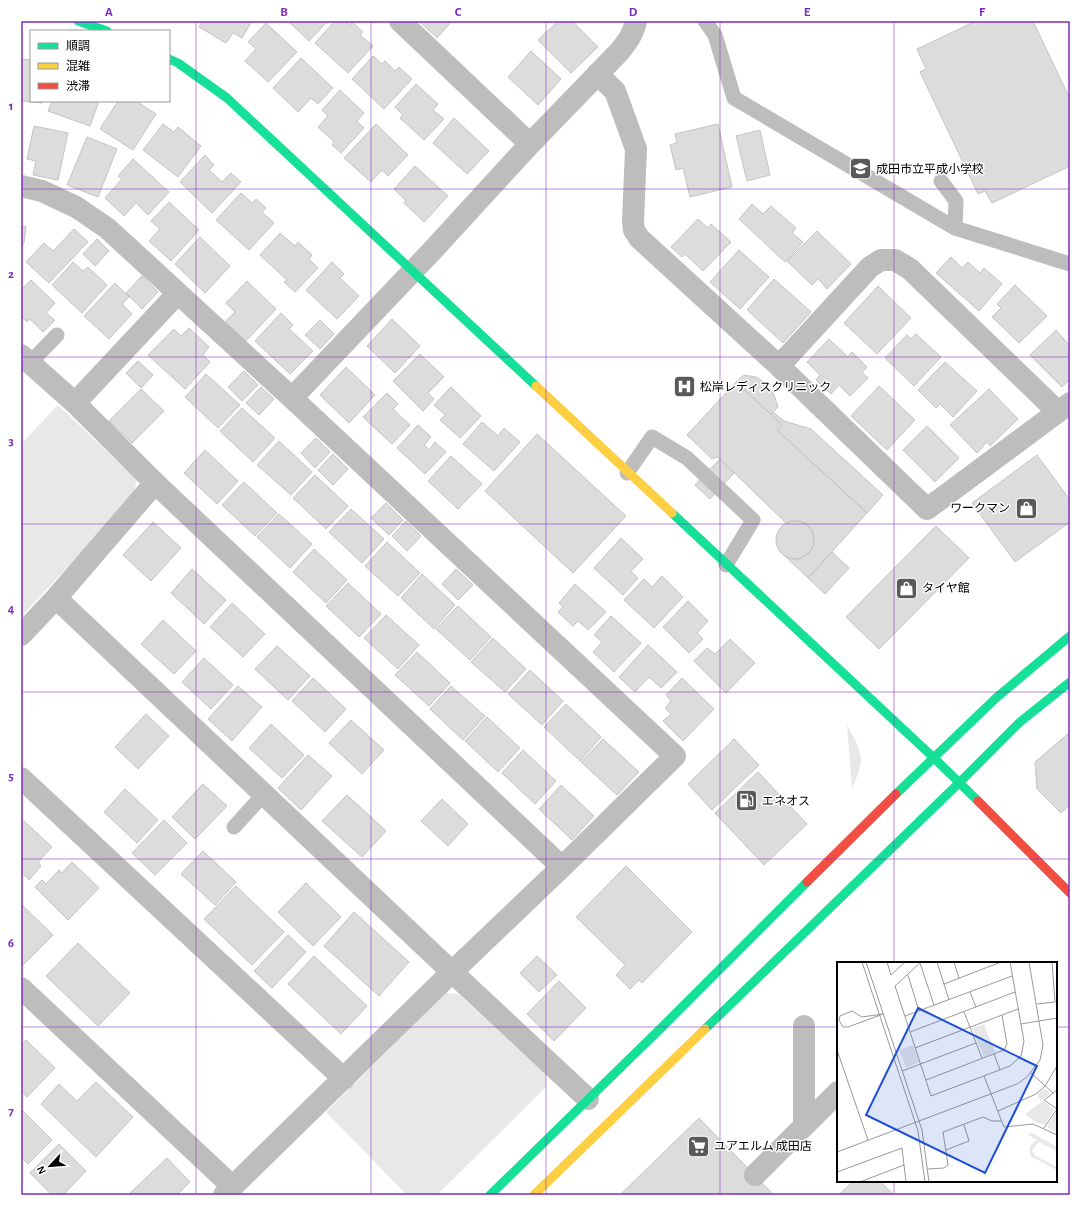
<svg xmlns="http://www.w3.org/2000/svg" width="1091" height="1216" font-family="'Alegreya Sans','Noto Sans JP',sans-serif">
<rect width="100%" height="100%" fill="#fff"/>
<path fill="#e8e8e8" d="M58,405L137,480L133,497L21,617V444Z
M847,725C852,734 860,747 861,758C861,768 856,779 852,789Z
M446,993L458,994L546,1074V1087L437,1195H407L326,1112Z"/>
<path fill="#dcdcdc" stroke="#c4c4c4" d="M202,21H252L242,38L233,33L226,43L199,27Z
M288,21H328L309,41Z
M335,21H345L350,25L352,22L363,32L360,35L373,46L348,73L315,43Z
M419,21H452L437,38Z
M558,21H572L598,47L571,73L538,40Z
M976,21H1033L1070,99V166L992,203L985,191L978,194L920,72L926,69L917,49Z
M266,23L297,52L268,82L245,61L256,49L248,42Z
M531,51L561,79L538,105L508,77Z
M373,56L382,64L385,61L395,71L399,67L412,79L384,109L352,79Z
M301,58L333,88L318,104L311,98L298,112L273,88Z
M22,59L31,60V101H43L42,103L21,101V68Z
M416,84L438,104L433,110L444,119L424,140L400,118L403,115L395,107Z
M340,90L364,113L357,121L364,128L341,153L332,145L334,142L318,127L328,116L322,110Z
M52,101H99L90,126L48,111Z
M118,101H136L156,114L133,150L100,129Z
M454,118L489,151L467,174L433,143Z
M163,124L174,132L178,127L201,146L178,177L143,150Z
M376,124L408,155L388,176L382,170L371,182L344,158Z
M718,124L732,187L690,197L683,168L676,170L670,145L677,143L675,134Z
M34,126L68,133L58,180L33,175L36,161L27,159Z
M760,130L770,175L747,181L736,136Z
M87,137L117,149L98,197L67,185Z
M205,155L214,165L209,170L222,182L231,173L241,182L212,213L180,182Z
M133,159L169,192L148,215L136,203L124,216L105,198L122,179L118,176Z
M415,166L448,196L424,222L404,203L406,201L394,189Z
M241,193L252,203L256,199L266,208L262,212L274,223L249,250L216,220Z
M169,202L199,230L171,261L149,241L160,229L151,221Z
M752,204L763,214L771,206L796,228L792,233L803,242L785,262L739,219Z
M698,219L708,228L711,224L731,242L703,271L685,254L682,257L671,247Z
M21,226L26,227L24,243L21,247Z
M74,229L88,242L49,283L26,262L44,243L53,251Z
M817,231L851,264L827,289L818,279L812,285L787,261Z
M280,233L295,246L298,242L312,255L309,259L318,268L295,292L284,282L287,280L260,255Z
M200,237L230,266L205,293L175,264Z
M97,239L109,251L95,266L83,254Z
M739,250L769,277L740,309L710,282Z
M951,257L962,268L968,262L980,273L984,268L1002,284L979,311L936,273Z
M73,262L83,271L88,267L107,285L82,313L52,285Z
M332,262L344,274L340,278L359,296L337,319L306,290Z
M142,276L158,292L142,309L126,293Z
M774,279L811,312L783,343L747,310Z
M31,280L55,303L46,313L55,320L43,332L30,319L27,322L21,316V290Z
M247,281L276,309L246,341L225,322L235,312L226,303Z
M115,283L129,297L122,304L132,314L109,339L84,316Z
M1015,285L1047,316L1019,343L992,317L1001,308L997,304Z
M878,286L911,318L877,354L844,323Z
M281,313L293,325L289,329L313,351L290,374L255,341Z
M392,319L420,346L395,373L367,346Z
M320,320L334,334L320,349L305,335Z
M189,328L209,347L203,355L210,362L185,389L148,355L174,329L181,336Z
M1056,330L1070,346V379L1062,387L1030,355Z
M916,334L941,357L914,386L885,358L907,335L911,339Z
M829,339L848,357L852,352L867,367L862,373L868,378L850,396L839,385L831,394L816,380L820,375L807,362Z
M420,354L444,377L428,393L434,399L423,411L393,381Z
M138,361L153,375L141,388L126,373Z
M945,362L977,391L953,417L940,404L936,408L918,390Z
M346,367L375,395L349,423L320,395Z
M244,371L258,385L242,401L228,387Z
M206,374L240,405L218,428L185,397Z
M744,375L756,377L766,383L774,395L778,407L771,414L736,382Z
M736,382L782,425L777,430L867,513L808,578L785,556L791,559H797L803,557L808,554L814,544L813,532L809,527L805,523L799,521H792L786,523L720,459L717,457L712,459L687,435Z
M879,386L915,420L887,450L851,416Z
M261,387L274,399L259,415L246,403Z
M451,387L481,416L460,438L440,420L445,415L434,405Z
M141,389L164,411L132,443L109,421Z
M989,389L1018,419L990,446L987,442L977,453L950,425Z
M387,393L398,404L393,409L410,425L392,444L363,417Z
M242,408L275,438L253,462L220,431Z
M773,412L784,421L811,429L883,495L867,513L777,430L782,425L771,414Z
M482,422L498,436L504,428L520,442L494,471L463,444Z
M418,425L431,437L424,445L429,450L435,442L446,452L425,474L397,448Z
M927,426L959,458L935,482L903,450Z
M537,434L626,516L573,573L485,491Z
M316,438L330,452L315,468L301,453Z
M279,441L312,472L291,495L257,465Z
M205,450L238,481L217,504L184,473Z
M333,454L348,469L333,485L318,470Z
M1037,455L1070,500V522L1015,562L972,503Z
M451,456L482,484L458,509L428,481Z
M720,459L734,473L710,499L695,485Z
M315,475L348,506L326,529L293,498Z
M244,482L277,513L255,536L222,505Z
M386,503L403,520L389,535L371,518Z
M351,509L384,539L362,563L329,532Z
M279,514L312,544L290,568L257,537Z
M776 540a19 19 0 1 1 38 0a19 19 0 1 1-38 0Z
M406,521L421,536L407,551L392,536Z
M153,522L181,548L151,581L123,555Z
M936,526L969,558L879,649L846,617Z
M621,538L643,559L631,571L638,578L623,595L594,568Z
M387,542L420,573L398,596L365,566Z
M314,549L347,580L326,603L293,572Z
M832,552L849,568L825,594L808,578Z
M192,569L226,600L204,624L171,593Z
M456,569L473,585L458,600L442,584Z
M422,574L455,605L434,629L401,598Z
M662,576L683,597L654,628L624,600L644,579L652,587Z
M348,583L381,614L359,637L326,606Z
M575,584L606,612L588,630L578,621L573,626L558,612L563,607L559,603Z
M688,601L708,621L697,633L703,639L689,653L663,627Z
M232,603L265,634L243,657L210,627Z
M458,606L491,637L470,660L436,629Z
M386,615L419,645L398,669L364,638Z
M611,616L641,643L614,672L593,652L602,642L594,635Z
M163,620L196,651L174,674L141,644Z
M493,638L526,669L505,692L471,662Z
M730,639L755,663L726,693L694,661L707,648L715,654Z
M648,645L677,672L661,688L649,677L635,692L619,677Z
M277,646L310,676L288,700L255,669Z
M417,652L450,683L429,706L395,675Z
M204,658L233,685L211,709L182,682Z
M530,670L563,701L542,725L508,694Z
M313,678L346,709L325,732L292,701Z
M682,678L714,709L683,741L663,721L671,714L665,708L671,701L666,695Z
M238,686L262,707L232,741L208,719Z
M451,686L485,716L463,740L430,709Z
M566,704L601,737L580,761L544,727Z
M146,714L169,736L138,769L115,747Z
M487,717L520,748L498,772L465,741Z
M351,720L384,750L362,774L329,743Z
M271,724L304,755L282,778L249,748Z
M1070,732V805L1061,813L1037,789L1035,762Z
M603,739L639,772L617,795L581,762Z
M734,739L759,765L712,810L688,784Z
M523,750L556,781L535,804L502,773Z
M308,755L332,776L301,810L278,788Z
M758,772L807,824L764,865L715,813Z
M203,784L227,806L195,839L172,817Z
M561,785L594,816L572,840L539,809Z
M125,789L158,820L137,843L104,812Z
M347,795L386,831L362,857L322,821Z
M442,799L468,824L448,846L421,821Z
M164,820L187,843L155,875L132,853Z
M24,821L52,847L38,862L41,866L29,880L21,872V825Z
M203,851L236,882L215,905L181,874Z
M72,862L99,888L68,920L35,887L42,880L46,884L59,870L62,873Z
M626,866L692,932L642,983L639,980L630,989L616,975L625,965L576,917Z
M306,883L341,917L313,946L278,912Z
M236,886L284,932L252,965L204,919Z
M21,904L53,935L23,965L21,963Z
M354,912L409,962L379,996L324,946Z
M288,935L306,952L272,988L254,971Z
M78,943L130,993L98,1026L46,976Z
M314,956L367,1006L341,1034L288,984Z
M537,956L557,975L539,992L520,973Z
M559,981L586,1008L554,1041L527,1014Z
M26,1040L55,1068L27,1097L21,1091V1045Z
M96,1082L133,1117L96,1157L41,1104L59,1084L77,1101Z
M22,1110L52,1140L28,1164L23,1159L21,1161V1111Z
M699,1118L774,1195H620Z
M59,1144L86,1171L63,1195H52L30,1173Z
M167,1158L190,1182L177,1195H128Z
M853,1181H880L894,1195H839Z"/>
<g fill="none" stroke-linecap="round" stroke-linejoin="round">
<path stroke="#bdbdbd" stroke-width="15" d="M705,21L715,35L734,98L955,228L1070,264
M941,181L956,201L955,228
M30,363L57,335
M627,473L652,437L687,458L753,520L726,565
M234,827L264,794"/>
<path stroke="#bdbdbd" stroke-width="22" d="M400,21L530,144
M597,74L615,91L636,149L633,221L634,230L639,238L779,366L927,509L1070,403
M21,186L42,191L76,207L107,228L292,398L675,756L562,867L452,972L224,1195
M21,355L75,403L155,483L562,867
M779,366L870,267L881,260H895L910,269L1058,412
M292,398L431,252L530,144L620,51C627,42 634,33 636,21
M75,403L178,293
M56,598L452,972L588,1099
M21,635L56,598L155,483
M21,778L344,1079
M21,988L233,1187
M804,1126V1026
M755,1175L838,1092"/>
<path stroke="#16e098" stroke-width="9" d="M78,21L107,31
M169,59L178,63L227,98L536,386
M672,513L934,758L978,801
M896,794L996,698L1070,636
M705,1029L960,782L1020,722L1070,682
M490,1195L658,1031L807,882"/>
<path stroke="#ffcf43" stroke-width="9" d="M536,386L672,513
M534,1195L705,1029"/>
<path stroke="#f24e42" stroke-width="9" d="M978,801L1070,893
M807,882L896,794"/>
</g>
<path fill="none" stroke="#7b2cbf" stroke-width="1" stroke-opacity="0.55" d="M196,21V1195M371,21V1195M546,21V1195M720,21V1195M894,21V963M21,189H1070M21,357H1070M21,524H1070M21,692H1070M21,859H1070M21,1027H838M1056,1027H1070M894,1181V1195"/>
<defs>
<symbol id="school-square" viewBox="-11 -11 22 22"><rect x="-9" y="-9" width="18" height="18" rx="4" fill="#595959" stroke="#fff"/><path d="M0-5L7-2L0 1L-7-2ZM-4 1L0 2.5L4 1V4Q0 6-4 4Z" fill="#fff"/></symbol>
<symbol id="hospital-square" viewBox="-11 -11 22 22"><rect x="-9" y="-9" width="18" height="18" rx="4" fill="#595959" stroke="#fff"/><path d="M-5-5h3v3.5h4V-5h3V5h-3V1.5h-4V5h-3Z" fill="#fff"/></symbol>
<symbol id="shop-square" viewBox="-11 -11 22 22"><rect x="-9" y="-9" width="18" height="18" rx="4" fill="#595959" stroke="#fff"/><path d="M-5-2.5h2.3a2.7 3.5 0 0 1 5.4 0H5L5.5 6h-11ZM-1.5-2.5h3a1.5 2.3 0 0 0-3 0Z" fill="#fff"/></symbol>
<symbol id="fuel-square" viewBox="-11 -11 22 22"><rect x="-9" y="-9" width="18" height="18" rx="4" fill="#595959" stroke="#fff"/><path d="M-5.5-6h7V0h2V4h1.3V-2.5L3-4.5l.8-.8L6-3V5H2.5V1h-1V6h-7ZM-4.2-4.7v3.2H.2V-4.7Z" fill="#fff"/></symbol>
<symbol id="supermarket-square" viewBox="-11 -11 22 22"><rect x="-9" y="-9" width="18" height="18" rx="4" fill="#595959" stroke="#fff"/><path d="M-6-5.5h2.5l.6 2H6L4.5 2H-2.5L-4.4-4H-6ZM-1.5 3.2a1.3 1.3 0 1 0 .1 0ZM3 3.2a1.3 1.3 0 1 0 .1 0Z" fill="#fff"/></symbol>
</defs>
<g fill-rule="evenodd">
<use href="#school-square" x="848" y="156" width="25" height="25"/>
<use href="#hospital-square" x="672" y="374" width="25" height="25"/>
<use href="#shop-square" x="1014" y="496" width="25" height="25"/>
<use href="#shop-square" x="894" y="576" width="25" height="25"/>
<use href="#fuel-square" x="734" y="788" width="25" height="25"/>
<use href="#supermarket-square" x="686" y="1134" width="25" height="25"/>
</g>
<g text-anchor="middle" stroke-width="3" stroke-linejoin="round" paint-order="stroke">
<g font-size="12" fill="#000" stroke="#fff" text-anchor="start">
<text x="876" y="173">成田市立平成小学校</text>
<text x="700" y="391">松岸レディスクリニック</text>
<text x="1010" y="512" text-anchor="end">ワークマン</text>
<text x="922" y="592">タイヤ館</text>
<text x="762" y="805">エネオス</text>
<text x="714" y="1150">ユアエルム 成田店</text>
</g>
</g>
<g transform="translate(837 962)">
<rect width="220" height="220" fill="#fff"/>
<path d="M147,62L158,90L147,95L135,66ZM76,83L82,100L69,106L62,88ZM208,126L213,131L205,138L217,148L208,163L198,160L188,152L205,140L200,133ZM218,151H220V171L210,165ZM193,170L220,185V189L202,180L195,188L198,194L220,205V208L193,194V184L200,178L191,173Z" fill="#e8e8e8"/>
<path fill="none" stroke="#999" stroke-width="1" d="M25,0L81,169L88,220M29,0L85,168L92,220M50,0L54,13L68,0M84,0L58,24L94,134L173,104L184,94L187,79L173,0M100,0L112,38M117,0L122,16M83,1L97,43M71,13L82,49M107,22L164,0M133,30L139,45M200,42L218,40L215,0M15,49L25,55L46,52L11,65H6L2,58L3,54ZM127,50L145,96M68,54L175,14M184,62L220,56M73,70L178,30M78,86L181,47M0,88L31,178M157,92L163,108M65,109L139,81M194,111L216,131M147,114L167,165L196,162L220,173M89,118L167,88L170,82L165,53M220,128L207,138L220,147M161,149L199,132L208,124L220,104M207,166L220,147M109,188L132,179L127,163M0,190L180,122L190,115L203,98L206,83L192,0M91,207L107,206L111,203L106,170L146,155L155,159H164M0,210L65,186L69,220M23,220L67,203"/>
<path fill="#1d4ed8" fill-opacity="0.15" stroke="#1d4ed8" stroke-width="2" d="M81,46L200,104L148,211L29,153Z"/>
<rect width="220" height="220" fill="none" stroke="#000" stroke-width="2"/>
</g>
<rect width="1091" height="1216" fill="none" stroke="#ffffff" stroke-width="44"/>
<rect x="30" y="30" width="140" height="72" fill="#ffffff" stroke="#999999"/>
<rect x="38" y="43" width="20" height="6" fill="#16e098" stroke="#999999"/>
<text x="66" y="50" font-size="12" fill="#000000">順調</text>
<rect x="38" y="63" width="20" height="6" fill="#ffcf43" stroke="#999999"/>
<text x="66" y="70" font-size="12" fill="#000000">混雑</text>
<rect x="38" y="83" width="20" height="6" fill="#f24e42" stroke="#999999"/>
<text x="66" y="90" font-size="12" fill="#000000">渋滞</text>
<g transform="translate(50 1166) rotate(244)" stroke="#ffffff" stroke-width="3" paint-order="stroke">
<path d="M0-3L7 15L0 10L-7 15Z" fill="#000000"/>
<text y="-6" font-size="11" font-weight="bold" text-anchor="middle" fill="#000000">N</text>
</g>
<rect x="22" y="22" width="1047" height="1172" fill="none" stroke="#7b2cbf" stroke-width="1.5"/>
<g font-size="13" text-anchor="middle" font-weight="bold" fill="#7b2cbf">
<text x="109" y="16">A</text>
<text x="284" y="16">B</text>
<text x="458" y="16">C</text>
<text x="633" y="16">D</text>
<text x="807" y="16">E</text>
<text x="982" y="16">F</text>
<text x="11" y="110">1</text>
<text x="11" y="278">2</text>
<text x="11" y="445">3</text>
<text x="11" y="613">4</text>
<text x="11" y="780">5</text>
<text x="11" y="947">6</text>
<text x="11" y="1115">7</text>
</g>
</svg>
